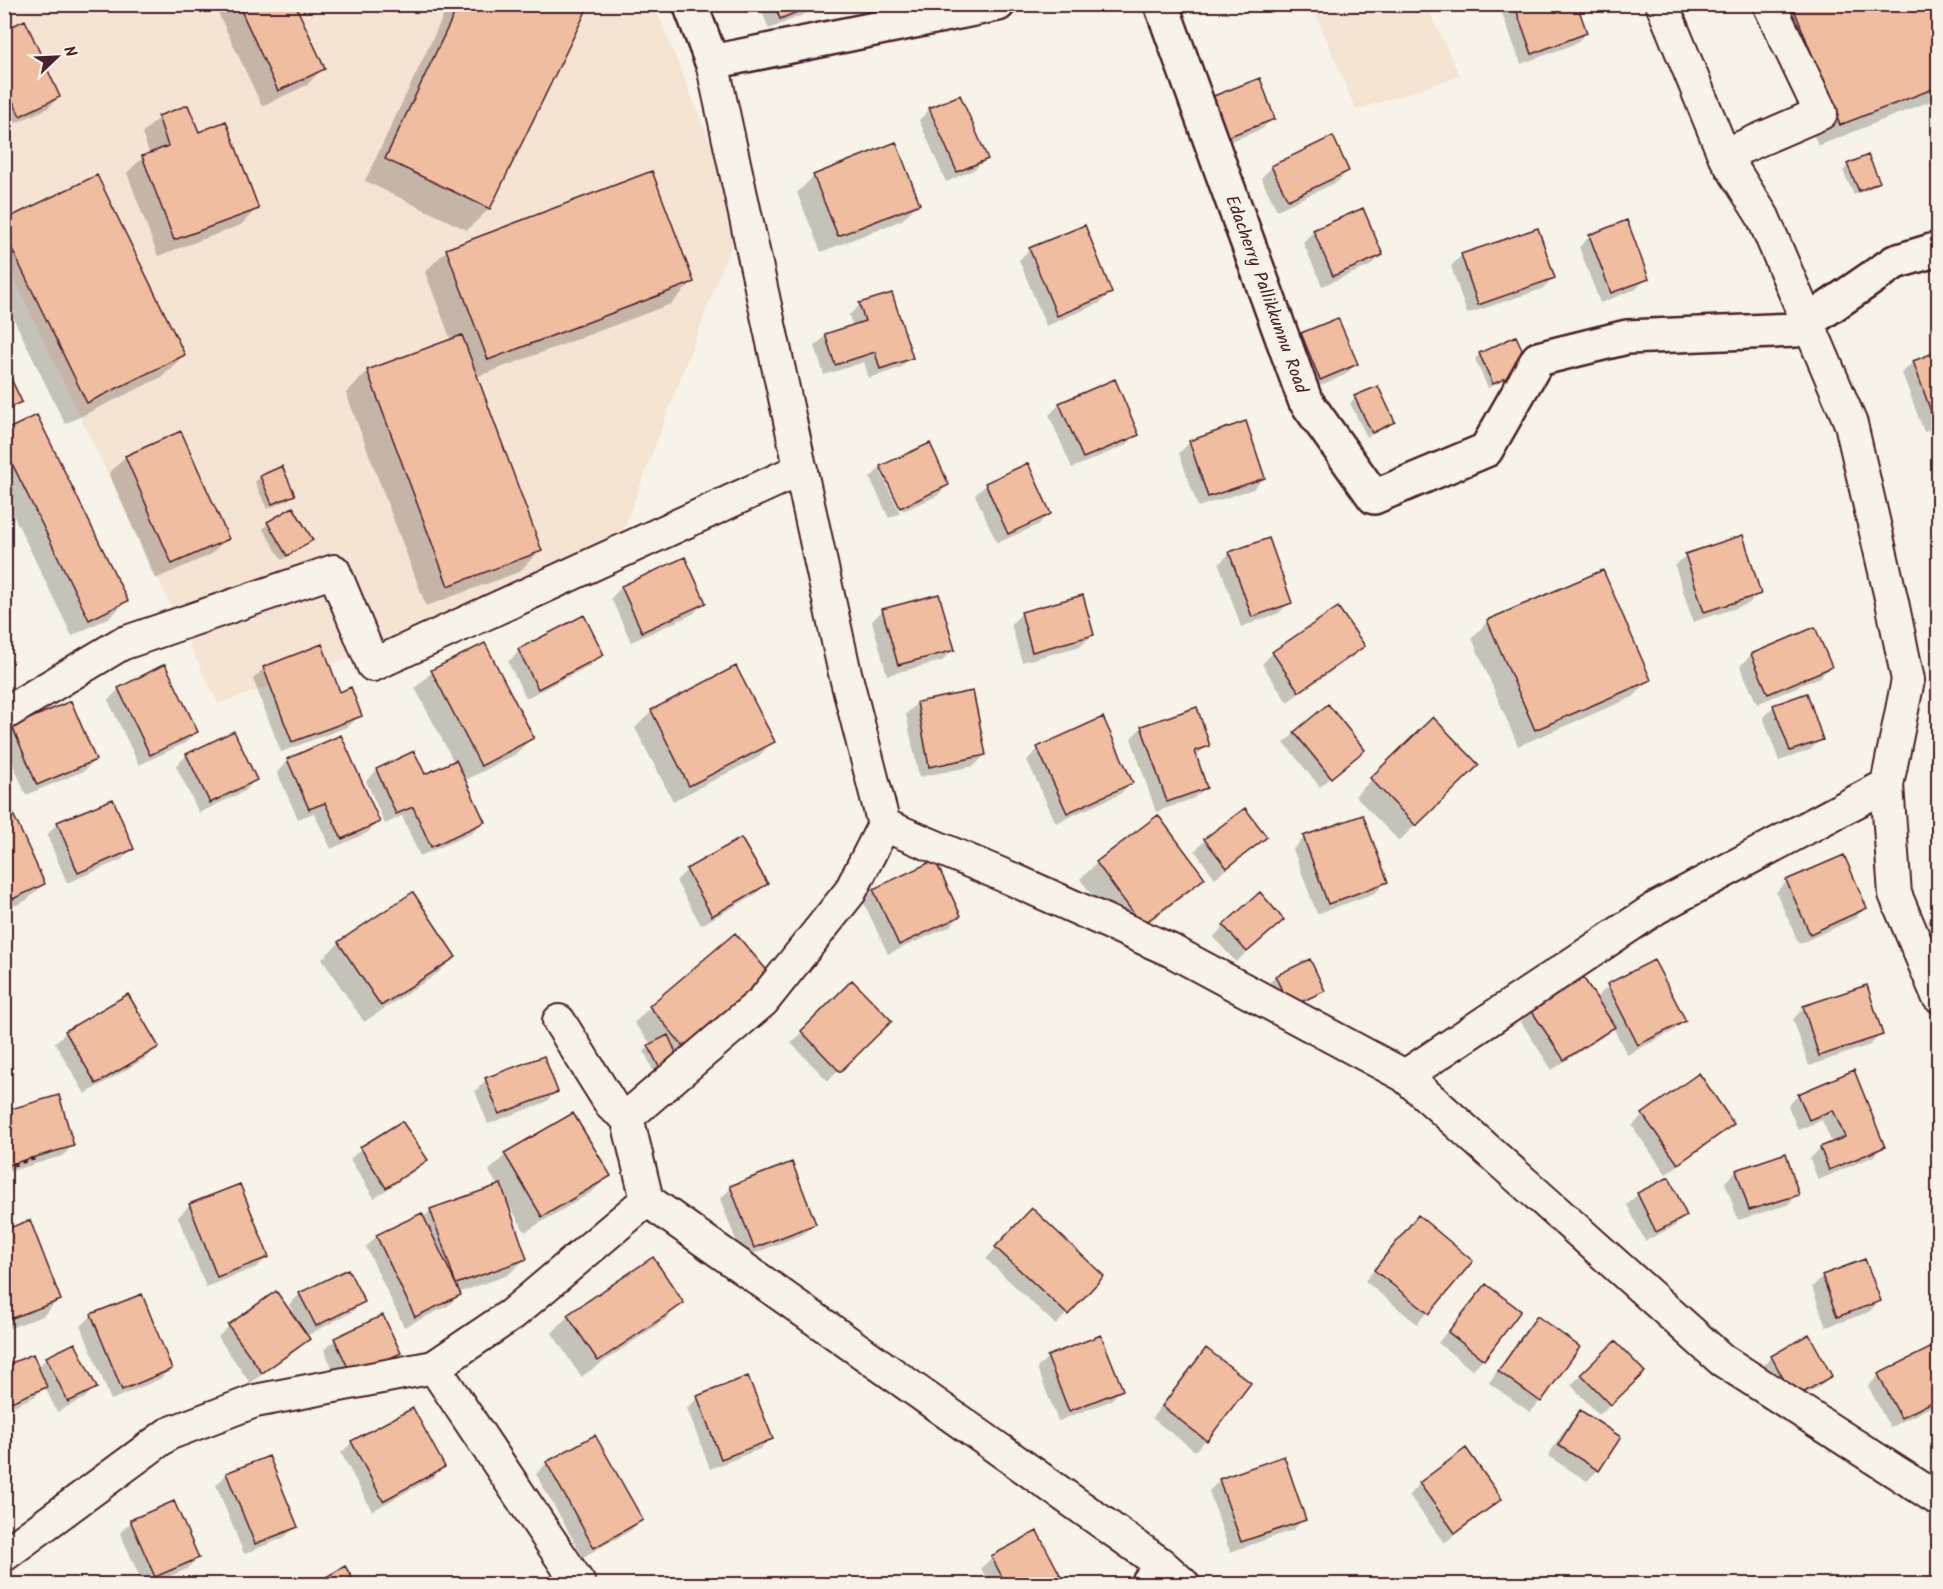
<svg xmlns="http://www.w3.org/2000/svg" width="1943" height="1589" font-family="Kalam,sans-serif">
<rect width="100%" height="100%" fill="#f7f3e8"/>
<filter id="ink" filterUnits="userSpaceOnUse"><feTurbulence type="fractalNoise" baseFrequency=".0167" numOctaves="2"/><feDisplacementMap in="SourceGraphic" scale="12" xChannelSelector="R" yChannelSelector="G"/><feConvolveMatrix kernelMatrix="1 2 1 2 8 2 1 2 1" color-interpolation-filters="sRGB"/></filter>
<g filter="url(#ink)">
<path fill="#f5e3d3" d="M5,5H654L741,218L609,568L218,704L5,260Z
M1312,5H1426L1460,76L1356,110Z"/>
<path fill="#0003" fill-rule="evenodd" d="M214,4H294L323,68L307,85L262,106Z
M449,4H580L586,7L489,209L467,230L365,181Z
M759,4H829L769,29Z
M1575,4L1586,33L1575,44L1521,64L1499,5Z
M1762,4H1931L1938,24V98L1818,146Z
M4,31L59,97L48,108L9,126L4,116Z
M930,109L986,159L975,169L946,182L919,120Z
M1201,109L1273,118L1262,129L1216,147Z
M159,117L198,134L257,208L241,225L158,256L127,173L143,157L150,155L142,134Z
M1848,166L1878,182L1873,187L1854,195L1843,171Z
M1272,167L1348,171L1337,182L1277,210L1261,178Z
M814,176L918,204L902,220L821,252L797,193Z
M4,222L184,355L162,377L65,424L4,299Z
M1314,231L1381,255L1370,266L1322,286L1303,242Z
M1590,236L1647,278L1636,289L1600,303L1579,247Z
M1030,249L1111,292L1100,303L1046,326L1019,260Z
M447,250L692,282L671,304L476,377L540,550L519,572L426,606L346,393L368,371L451,340L425,272Z
M1462,255L1553,278L1542,289L1467,314L1451,266Z
M860,305L911,357L900,368L869,378L864,362L824,375L815,346L826,335L853,327L849,315Z
M1302,334L1356,364L1345,375L1309,390L1291,345Z
M1938,353V427L1924,432L1902,373L1913,362Z
M1480,354L1523,372L1488,388L1475,359Z
M4,368L20,402L4,415Z
M1355,398L1393,422L1388,427L1367,437L1350,403Z
M1060,404L1137,434L1126,445L1072,468L1049,415Z
M4,433L127,601L110,617L72,636L4,496Z
M181,433L227,538L210,555L155,579L109,473L125,457Z
M1190,442L1264,478L1253,489L1198,507L1179,453Z
M881,467L948,485L937,496L903,511L884,470H880L900,513L889,518L870,478Z
M260,477L293,494L288,500L267,509L255,482Z
M986,485L1049,514L1038,525L997,543L975,495Z
M268,523L311,540L306,545L282,560L263,529Z
M1230,553L1290,602L1279,613L1241,627L1219,564Z
M1686,555L1759,594L1748,604L1693,622L1675,566Z
M622,587L704,603L693,614L631,642L611,598Z
M1338,609L1363,646L1352,657L1287,702L1262,664L1273,653Z
M883,610L953,650L942,661L887,675L872,621Z
M1022,613L1092,635L1081,646L1022,662L1011,624Z
M584,618L602,654L591,665L526,698L508,662L519,651Z
M1488,621L1649,680L1633,697L1518,746L1472,638Z
M1815,629L1831,666L1820,677L1757,704L1740,666L1751,655Z
M264,668L339,693L360,715L349,726L281,752L253,679Z
M432,672L532,738L516,754L464,781L483,822L472,833L420,856L402,816L385,824L366,781L377,770L424,776L454,762L415,688Z
M119,689L196,732L185,743L139,765L108,700Z
M917,703L985,755L974,766L919,777L906,714Z
M1774,706L1821,739L1810,750L1779,761L1763,717Z
M652,711L773,741L757,758L673,801L635,728Z
M1433,720L1477,765L1399,841L1355,796Z
M13,727L95,760L84,771L26,795L4,743V736Z
M1142,727L1208,745L1195,757L1205,788L1194,798L1156,812L1131,738Z
M1295,733L1363,750L1320,787L1284,743Z
M1038,749L1131,783L1120,794L1056,823L1027,760Z
M187,755L255,780L245,791L199,813L176,766Z
M288,761L378,822L367,833L331,849L314,813L298,819L277,772Z
M4,798L44,884L27,900L4,911Z
M112,801L132,849L121,860L67,883L47,835L57,824Z
M1265,836L1254,847L1215,878L1195,851L1205,840Z
M1304,838L1386,882L1375,893L1317,914L1293,849Z
M1097,863L1203,878L1187,894L1125,940L1080,879Z
M687,870L766,884L755,895L701,925L676,881Z
M1787,881L1865,908L1854,919L1799,944L1776,892Z
M874,890L960,916L949,927L888,954L863,901Z
M1260,894L1282,920L1236,962L1213,937Z
M1938,910V949L1928,921Z
M339,943L454,956L438,973L364,1022L322,959Z
M1309,961L1323,990L1318,995L1285,1011L1270,982L1275,977Z
M769,975L656,1077L644,1051L652,1045L634,1023L650,1007Z
M852,982L889,1021L828,1081L791,1043Z
M1608,986L1684,1021L1673,1031L1627,1055L1613,1027L1602,1037L1552,1070L1521,1022L1532,1011L1599,1004L1600,1003L1597,997Z
M1804,1008L1881,1034L1870,1045L1809,1066L1793,1019Z
M66,1032L157,1047L146,1058L85,1094L55,1043Z
M1853,1072L1883,1147L1872,1157L1818,1180L1810,1159L1820,1148L1832,1143L1822,1120L1798,1130L1788,1106L1798,1095Z
M486,1080L557,1091L546,1102L488,1124L475,1091Z
M4,1112L73,1146L62,1156L4,1173Z
M1643,1115L1733,1123L1722,1134L1666,1174L1632,1126Z
M361,1149L426,1160L415,1171L374,1198L350,1159Z
M505,1155L609,1176L592,1192L525,1232L506,1200L525,1259L508,1275L458,1293L459,1295L448,1306L404,1327L366,1247L377,1236L423,1218L431,1210L498,1187L489,1171Z
M1785,1155L1798,1194L1787,1205L1738,1220L1725,1182L1736,1171Z
M240,1186L268,1257L257,1267L206,1287L178,1217L189,1206Z
M731,1188L814,1223L803,1234L743,1258L720,1199Z
M1638,1194L1686,1215L1675,1226L1645,1241L1627,1205Z
M1021,1221L1102,1276L1056,1325L986,1259Z
M1407,1228L1471,1261L1417,1324L1365,1281Z
M4,1231L59,1299L43,1316L4,1330Z
M1823,1276L1879,1301L1869,1312L1826,1327L1812,1287Z
M1486,1286L1483,1359L1472,1370L1438,1343L1475,1296Z
M300,1294L363,1301L352,1312L306,1336L308,1339L297,1350L250,1383L218,1337L229,1326L295,1321L297,1320L289,1305Z
M682,1303L666,1319L581,1377L552,1333L568,1316Z
M92,1315L170,1369L160,1379L111,1400L81,1326Z
M1537,1318L1540,1401L1530,1412L1489,1383L1526,1329Z
M335,1340L399,1352L389,1363L341,1386L324,1350ZM388,1357V1360L345,1378Z
M1615,1343L1643,1372L1599,1415L1571,1385Z
M1935,1347L1938,1353V1403L1890,1428L1868,1386L1879,1375Z
M1206,1350L1249,1384L1206,1440L1195,1451L1152,1418L1195,1361Z
M1048,1357L1121,1390L1110,1401L1058,1421L1037,1368Z
M1772,1357L1830,1376L1819,1387L1783,1407L1761,1368Z
M47,1358L95,1387L85,1398L57,1412L45,1387L34,1397L4,1410V1407L34,1394L37,1368Z
M748,1378L771,1438L760,1449L710,1469L687,1408L698,1398Z
M412,1410L443,1467L432,1478L372,1511L341,1453L352,1442Z
M1580,1412L1598,1470L1587,1481L1548,1456L1569,1423Z
M1466,1450L1500,1498L1490,1509L1444,1543L1409,1495L1420,1484Z
M547,1463L641,1520L630,1531L583,1557L536,1474Z
M227,1474L296,1526L285,1537L244,1554L216,1485Z
M1220,1480L1304,1519L1293,1530L1230,1552L1209,1491Z
M174,1503L197,1558L187,1569L151,1584H143L120,1533L131,1522Z
M1037,1533L1063,1584H989L981,1568L992,1558Z
M345,1568L355,1584H317Z"/>
<path fill="#f0bda1" stroke="#4a1f2b" stroke-width="1.5" d="M238,4H295L325,69L278,91Z
M459,4H583L588,7L490,209L385,159Z
M774,4H817L780,19Z
M1514,4H1577L1587,33L1532,54Z
M1792,4H1932L1938,20V87L1840,125Z
M25,20L60,97L20,116L4,82V30Z
M1260,78L1275,119L1227,137L1211,97Z
M960,95L988,159L957,172L929,108Z
M188,105L199,132L226,121L259,209L174,240L142,156L168,146L158,116Z
M1333,136L1349,171L1288,200L1271,166Z
M896,142L920,204L838,236L813,175Z
M1868,155L1880,182L1859,191L1847,164Z
M652,171L694,282L488,360L446,249Z
M97,175L185,355L87,403L4,233V220Z
M1363,208L1383,255L1333,276L1313,230Z
M1627,220L1649,279L1611,293L1589,235Z
M1085,225L1112,293L1057,316L1029,248Z
M1538,228L1555,278L1478,305L1461,254Z
M892,293L913,358L880,369L875,352L835,365L825,334L865,321L859,303Z
M1338,318L1358,364L1320,380L1301,333Z
M462,335L542,551L448,586L367,370Z
M1516,336L1530,367L1493,384L1479,353Z
M1938,351V421L1935,423L1913,361Z
M4,364L22,402L4,410Z
M1115,379L1139,435L1083,458L1059,403Z
M1378,386L1395,422L1372,433L1354,396Z
M37,415L128,601L89,620L4,447V431Z
M1246,421L1265,478L1208,497L1189,441Z
M181,431L229,539L172,564L125,456Z
M930,443L949,485L900,508L880,466Z
M1028,463L1051,514L1008,534L985,483Z
M282,466L295,495L272,504L260,476Z
M293,507L313,540L287,556L267,522Z
M1743,535L1761,594L1704,612L1685,554Z
M1269,538L1292,603L1252,617L1229,552Z
M685,557L706,603L642,632L621,586Z
M1603,570L1651,680L1535,730L1487,620Z
M939,594L955,650L898,665L882,609Z
M1083,595L1094,635L1032,652L1021,612Z
M1338,607L1365,646L1299,692L1272,652Z
M584,615L604,655L538,689L518,649Z
M1815,627L1832,667L1768,694L1751,654Z
M485,643L534,738L481,766L431,670Z
M322,644L340,692L351,687L362,716L292,742L263,667Z
M165,664L198,732L150,755L118,688Z
M736,666L775,742L689,786L651,710Z
M973,691L986,755L929,767L917,702Z
M1807,693L1823,740L1790,751L1773,705Z
M71,701L96,760L37,785L12,726Z
M1328,704L1365,750L1331,778L1294,732Z
M1197,707L1210,746L1195,751L1207,788L1167,802L1141,726Z
M1103,717L1133,783L1067,813L1037,747Z
M1433,717L1479,765L1416,826L1370,778Z
M234,731L257,780L210,803L186,754Z
M341,735L380,822L342,839L325,803L309,809L287,759Z
M414,751L425,774L456,760L485,822L431,847L413,807L396,814L376,769Z
M4,794L45,884L4,903Z
M113,799L134,849L78,873L57,822Z
M1245,808L1267,837L1227,868L1204,839Z
M1158,815L1205,878L1142,925L1096,862Z
M1363,815L1388,882L1328,904L1303,836Z
M741,838L768,884L712,916L686,869Z
M1844,855L1867,908L1810,934L1786,880Z
M935,860L961,916L899,945L873,889Z
M413,892L456,957L381,1006L338,942Z
M1260,892L1284,920L1247,952L1223,925Z
M735,933L771,975L685,1048L649,1006Z
M1310,959L1325,991L1290,1007L1275,976Z
M1654,960L1686,1021L1638,1045L1607,984Z
M1583,977L1615,1027L1564,1060L1531,1010Z
M852,980L892,1021L840,1072L801,1031Z
M1867,985L1883,1035L1819,1056L1803,1006Z
M128,994L159,1047L96,1084L65,1031Z
M668,1035L681,1064L662,1073L648,1045Z
M544,1056L558,1092L499,1114L485,1078Z
M1854,1070L1885,1147L1829,1170L1820,1147L1845,1137L1833,1110L1809,1120L1798,1094Z
M1699,1073L1734,1124L1678,1164L1642,1114Z
M59,1095L74,1146L4,1166V1111Z
M573,1113L611,1176L542,1217L504,1153Z
M402,1121L428,1160L386,1188L360,1147Z
M1786,1153L1799,1195L1749,1210L1736,1170Z
M792,1162L816,1224L754,1248L730,1186Z
M1669,1177L1687,1216L1656,1232L1637,1193Z
M240,1184L269,1257L217,1277L189,1204Z
M501,1184L527,1259L456,1284L430,1209Z
M1032,1208L1104,1276L1068,1315L995,1247Z
M422,1213L461,1295L415,1317L376,1235Z
M1418,1215L1473,1261L1429,1314L1374,1270Z
M30,1220L61,1300L4,1321V1230Z
M653,1257L684,1303L598,1361L567,1315Z
M1865,1259L1881,1301L1837,1317L1822,1275Z
M348,1269L365,1302L316,1326L299,1293Z
M1486,1284L1521,1311L1484,1360L1448,1332Z
M276,1291L310,1339L262,1373L228,1325Z
M142,1294L172,1369L122,1390L91,1314Z
M383,1315L401,1353L352,1376L334,1338Z
M1537,1316L1580,1347L1541,1402L1498,1371Z
M1809,1334L1832,1376L1794,1398L1771,1356Z
M1101,1335L1123,1390L1069,1411L1047,1356Z
M1615,1341L1645,1372L1611,1405L1581,1374Z
M75,1343L97,1388L68,1402L46,1357Z
M1936,1345L1938,1350V1399L1901,1418L1878,1374Z
M1206,1348L1251,1383L1207,1441L1162,1406Z
M33,1354L47,1387L4,1405V1366Z
M748,1376L773,1439L721,1459L697,1396Z
M413,1408L445,1467L383,1501L351,1441Z
M1580,1410L1621,1437L1599,1471L1558,1445Z
M595,1435L643,1520L594,1548L546,1462Z
M1466,1448L1502,1499L1455,1533L1419,1483Z
M269,1456L298,1527L255,1544L226,1473Z
M1284,1456L1306,1520L1241,1542L1219,1479Z
M174,1501L199,1558L155,1577L130,1520Z
M1037,1531L1065,1584H1006L991,1556Z
M345,1566L356,1584H314Z"/>
<g fill="none" stroke-linecap="round" stroke-linejoin="round">
<defs>
<path id="street" d="M1662,4L1724,155L1763,217L1851,424L1892,602L1908,680L1887,785L1895,894L1938,996
M712,62L844,669L884,825L1012,879L1170,950L1405,1076L1656,908L1887,785
M1724,155L1821,113L1769,4
M4,714L121,644L334,571L373,665L801,469
M559,1021L612,1106L627,1117
M1405,1076L1722,1360L1938,1499
M647,1200L1161,1564L1147,1584
M434,1367L579,1584
M4,1555L168,1434L255,1401L434,1367L511,1315L647,1200L627,1117L763,1001L850,892L884,825
M1161,1564L1183,1584"/>
<path id="secondary" d="M690,4L712,62L998,4
M1161,4L1305,400L1374,497L1486,450L1538,359L1627,337L1796,330L1895,262L1938,249"/>
</defs>
<use href="#street" stroke="#4a1f2b" stroke-width="36"/>
<use href="#secondary" stroke="#4a1f2b" stroke-width="38"/>
<path stroke="#4a1f2b" stroke-width="4" stroke-dasharray="4.5 4.5" stroke-linecap="butt" d="M4,1167L36,1158"/>
<use href="#street" stroke="#f7f3e8" stroke-width="32"/>
<use href="#secondary" stroke="#f7f3e8" stroke-width="33"/>
</g>
</g>
<g text-anchor="middle" stroke-width="6" stroke-linejoin="round" paint-order="stroke">
<g font-size="18" fill="#4a1f2b" stroke="#f7f3e8">
<text transform="translate(1267 294) rotate(70)" y="6">Edacherry Pallikkunnu Road</text>
</g>
</g>
<rect width="1943" height="1589" fill="none" stroke="#f7f3e8" stroke-width="24"/>
<rect x="12" y="12" width="1919" height="1565" fill="none" stroke="#4a1f2b" stroke-width="2" filter="url(#ink)"/>
<g transform="translate(57 57) rotate(67)" stroke="#f7f3e8" stroke-width="4.5" paint-order="stroke">
<path d="M0-4.5L10 22L0 15L-10 22Z" fill="#4a1f2b"/>
<text y="-9" font-size="16" font-weight="bold" text-anchor="middle" fill="#4a1f2b">N</text>
</g>
</svg>
